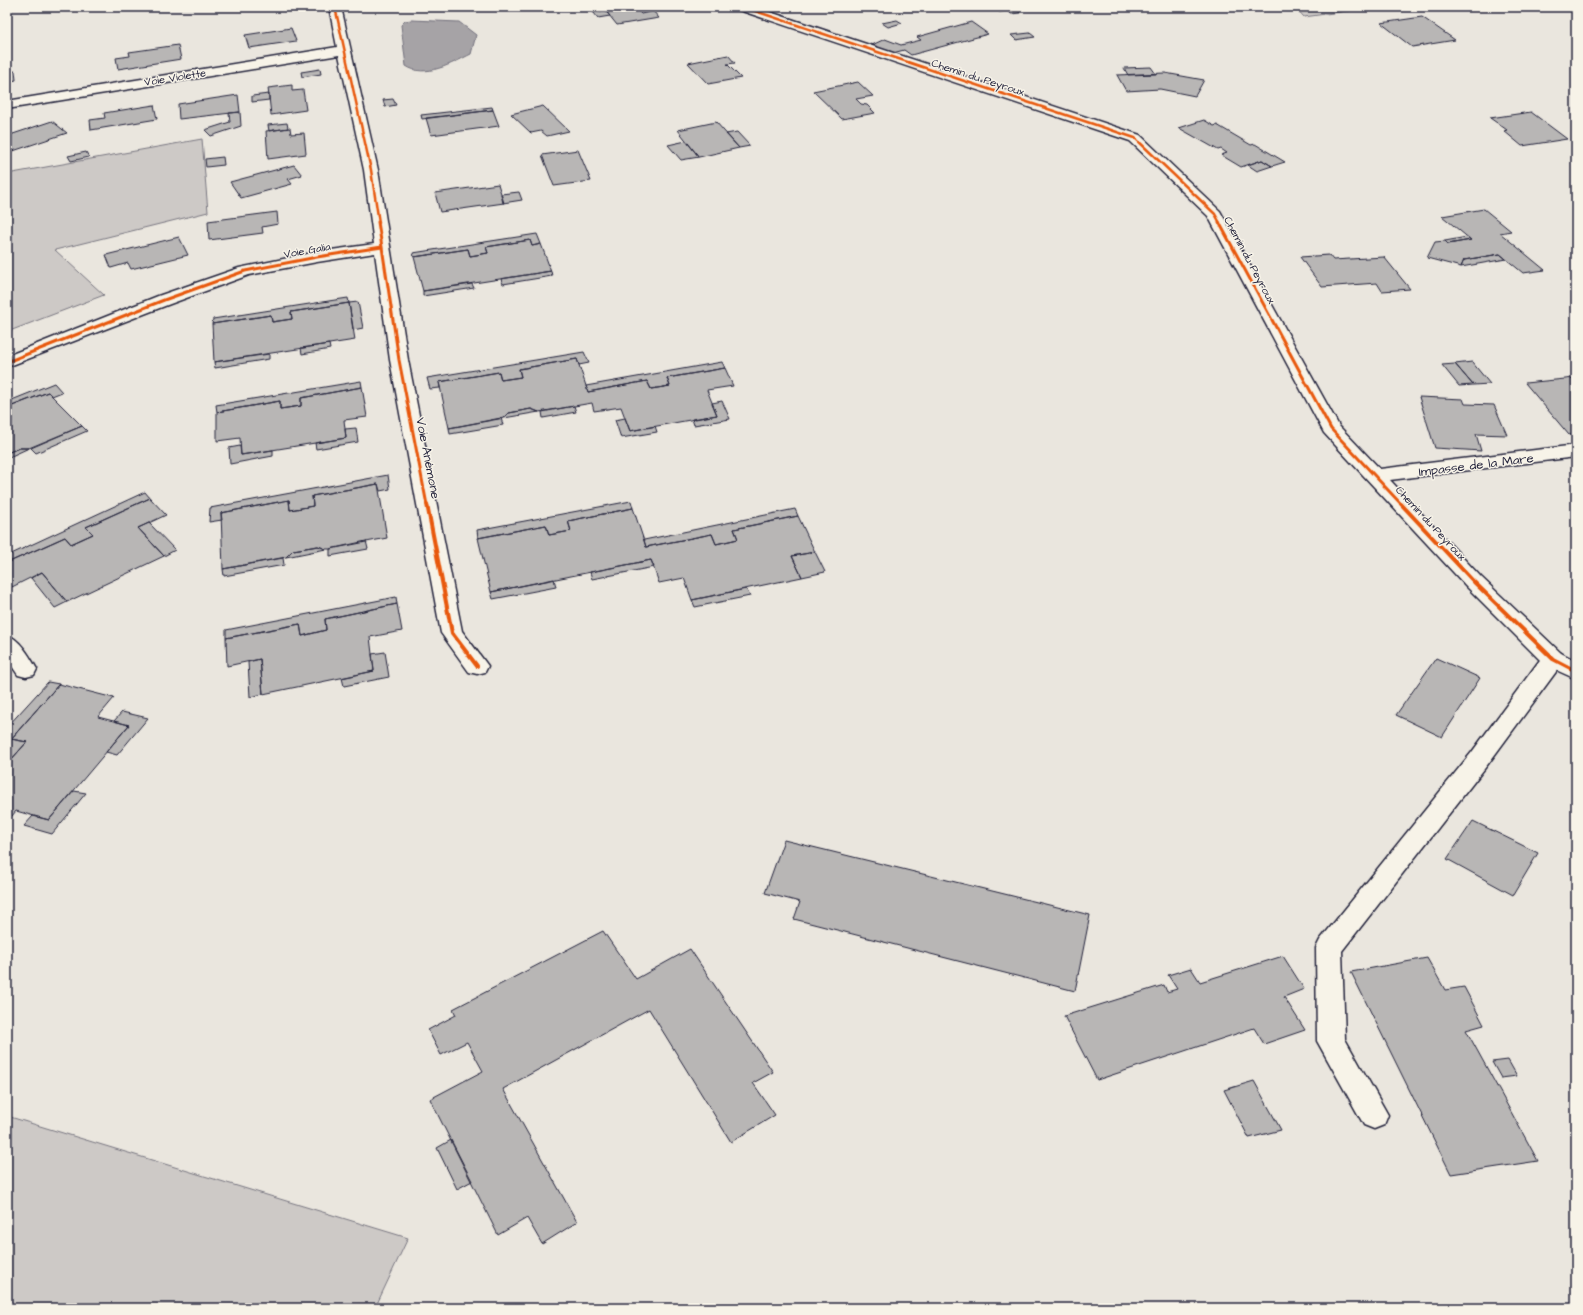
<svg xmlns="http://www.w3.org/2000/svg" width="1583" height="1315" font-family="'Architects Daughter',sans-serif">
<rect width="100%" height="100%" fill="#eae6de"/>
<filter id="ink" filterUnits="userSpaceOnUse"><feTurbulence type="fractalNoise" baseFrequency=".025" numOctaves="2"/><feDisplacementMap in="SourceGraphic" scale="8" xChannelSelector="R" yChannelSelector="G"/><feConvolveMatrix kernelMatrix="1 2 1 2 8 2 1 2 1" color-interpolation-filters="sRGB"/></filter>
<g filter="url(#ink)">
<path fill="#cdc9c6" stroke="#787680" d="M1295,7H1376L1304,17Z
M202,139L208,212L55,250L104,295L7,332V174Z
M7,1116L408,1238L375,1308H7Z"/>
<path fill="#a6a3a6" stroke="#716f7b" d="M411,20L459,22L476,35L471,54C453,63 425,79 406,66L401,25L405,21Z"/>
<path fill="#b8b6b5" stroke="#22223b" d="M589,7H596L599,11L605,10L610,16L598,18Z
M596,7H635L641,14L653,11L659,18L617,25L605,10L599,11Z
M997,7H1015L1020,13L1011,14L1009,11L999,12Z
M1422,17L1455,40L1412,47L1381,23Z
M897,20L902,23L888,27L882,23Z
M971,22L988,34L911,55L904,50L893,53L872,45L885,39L901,45L921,40L917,37Z
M291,28L296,41L249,48L245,35Z
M1030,33L1035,37L1016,40L1011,35Z
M178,45L181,59L118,69L116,58L130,56L129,52Z
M728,55L735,63L727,64L741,78L708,84L688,63Z
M1151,67L1156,74L1128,75L1124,68Z
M320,69L321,74L302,77L301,72Z
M15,71L16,80L7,82V72Z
M1165,73L1204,80L1195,96L1160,89L1126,91L1117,75Z
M858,82L873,96L856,99L861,104L867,105L875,113L842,119L813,91Z
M292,85V91L303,90L306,110L271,115L268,88Z
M269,94V100L252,102V96Z
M238,95L240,112L179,119L178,104Z
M393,99L396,105L385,107L383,100Z
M154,105L157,119L91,130L90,120L105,118L104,113Z
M543,106L569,131L547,136L541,131L531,133L511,114Z
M492,107L493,110L422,119L421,115Z
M493,110L499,126L431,135L426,118Z
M240,112L241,126L211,136L205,130L230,122L229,113Z
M1531,112L1567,139L1522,146L1504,131L1507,130L1490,118Z
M1204,120L1214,126L1217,125L1251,145L1255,144L1285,162L1272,166L1262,160L1241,167L1221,155L1227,153L1221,149L1218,150L1179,128Z
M52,121L67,133L7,153V141L8,140L7,136Z
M716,122L739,148L699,157L678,130Z
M287,123L288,128L269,131L268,125Z
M290,128L291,134L304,133L306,154L268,159L266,131Z
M737,132L750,146L739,148L726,134Z
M686,141L699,157L681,160L668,145Z
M578,150L591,181L554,186L542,155Z
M86,152L89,157L71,161L68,156Z
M223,157L224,165L206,167L205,159Z
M1262,160L1272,166L1257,171L1248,165Z
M294,165L302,175L288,179L292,184L241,198L230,182Z
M498,184L504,203L440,212L435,193Z
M519,192L522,200L503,203L501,194Z
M1484,209L1511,231L1500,233L1545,270L1523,273L1500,254L1464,260L1461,267L1427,258L1435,242L1445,241L1448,244L1471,240L1442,216Z
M277,212L278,224L262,227L263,233L209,240L208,221Z
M537,234L541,244L532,246L530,240L486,247L488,253L470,256L468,249L414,257L413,253Z
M179,237L188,255L131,269L128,263L111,268L106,255Z
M1467,237L1471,240L1448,244L1445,241Z
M530,240L532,246L541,244L551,271L423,291L414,257L468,249L470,256L488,253L486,247Z
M1500,254L1506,259L1461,267L1464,260Z
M1329,255L1333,260L1384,257L1410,289L1382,291L1377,283L1322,287L1300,257Z
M551,271L552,276L503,284L501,279Z
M472,284L474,288L423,296V291Z
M348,298L349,303L291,312L292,319L272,322L271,315L212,324L213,319Z
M358,302L363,328L353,330L349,303Z
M349,303L355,340L214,362L212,324L271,315L272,322L292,319L291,312Z
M329,344L330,349L302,354L301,348Z
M584,352L589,363L579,365L577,359L519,369L521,377L501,380L499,372L439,382L440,388L430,389L427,378Z
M269,354V359L215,368L214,362Z
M577,359L588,392L647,381L651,389L670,386L667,378L725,368L733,386L707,390L717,415L630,431L621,407L594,411L592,403L539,412L531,409L509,413L504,418L449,428L439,382L499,372L501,380L521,377L519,369Z
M722,362L725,368L667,378L670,386L651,389L647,381L588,392L586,386Z
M1472,362L1490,384L1473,385L1455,364Z
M1455,364L1473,385L1459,386L1442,365Z
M1575,378L1576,434L1569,435L1525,383Z
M361,381L362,387L301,398V406L280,409V401L217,412L216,405Z
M54,383L62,392L52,396L48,392L7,408V402Z
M362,387L367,417L344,420L346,438L241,455L240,438L217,441V412L280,401V409L301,406V398Z
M48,392L82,426L29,448H19L7,453V408Z
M1419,397L1463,399L1465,404L1494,405L1507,435L1476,434L1481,451L1435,448Z
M722,401L730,419L694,425L692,419L717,415L712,403Z
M574,406L576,412L543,418L542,412Z
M531,409L539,412L504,418L509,413Z
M501,418L503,425L450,434L449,428Z
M625,418L630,431L655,426L657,432L621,438L615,420Z
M82,426L87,431L36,453L31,448Z
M356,428L358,442L316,449L315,443L346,438L345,429Z
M240,446L241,455L273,450V456L230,464L229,448Z
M19,448H29L7,458V453Z
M388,475L390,489L380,491L378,484L312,496L313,506L290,510L289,500L221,513L222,520L209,522L210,508Z
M378,484L387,538L330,549H326L318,546L293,550L286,557L223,569L221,513L289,500L290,510L313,506L312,496Z
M145,492L150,498L86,527L93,534L71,544L65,537L7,563V556Z
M150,498L166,515L138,528L164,556L67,602L42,572L12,587L7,580V563L65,537L71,544L93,534L86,527Z
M631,501L633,508L568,521L571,531L549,535L546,525L478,538L477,530Z
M633,508L646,547L712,534L716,544L738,539L734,529L798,516L815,552L792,556L802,577L692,600L684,578L659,583L651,560L491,592L478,538L546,525L549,535L571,531L568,521Z
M795,509L798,516L734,529L738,539L716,544L712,534L646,547L644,540Z
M149,523L175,550L164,556L138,528Z
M366,541L368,549L330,556V549Z
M318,546L326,549L286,557L293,550Z
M815,552L825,572L802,577L792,556Z
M283,558L284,565L224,576L223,569Z
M651,560L654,567L592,579L590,572Z
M42,572L67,602L55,608L31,578Z
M554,579L556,587L493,599L491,592Z
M746,589L750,596L695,607L692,600Z
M396,597L397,604L325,619L326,630L302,636L300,624L226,638V630Z
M397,604L402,631L370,637L374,671L263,694L260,659L227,666L226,638L300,624L302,636L326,630L325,619Z
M385,652L389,677L344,686L342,678L374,671L372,654Z
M1436,658L1480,678L1442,737L1396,715Z
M260,659L263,694L250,697L248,662Z
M48,682L59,684L11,739L27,742L10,761H7V727Z
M59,684L114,698L98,717L129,725L49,820L16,811L7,822V761H10L27,742L11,739Z
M122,712L148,718L117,755L106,752L129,725L114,721Z
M74,791L86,793L52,834L24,826L33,816L49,820Z
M1473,821L1538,853L1513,895L1447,859Z
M784,840L1090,915L1075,991L794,919L800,902L765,893Z
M603,931L636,979L690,949L773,1072L753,1083L775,1115L731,1142L649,1009L503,1089L577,1222L542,1244L527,1218L498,1235L430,1099L483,1071L467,1042L441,1055L428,1030L456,1015L453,1009Z
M1283,956L1304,989L1284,997L1305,1030L1264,1044L1254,1028L1097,1080L1064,1016L1164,985L1167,992L1177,989L1168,975L1191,968L1200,982Z
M1427,958L1445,990L1464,987L1484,1025L1466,1030L1538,1161L1451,1174L1351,972Z
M1508,1060L1517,1076L1501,1078L1492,1062Z
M1254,1081L1281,1130L1249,1138L1224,1090Z
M451,1140L472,1181L457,1189L437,1148Z"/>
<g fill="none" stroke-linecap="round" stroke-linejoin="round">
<defs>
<path id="lane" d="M1553,651L1561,653L1564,659L1561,665L1488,764L1342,951L1345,1039L1388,1115L1384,1125L1374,1129L1364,1125L1317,1041L1316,948L1320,940L1472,752L1545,653Z"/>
<path id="street" d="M329,7H341L378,170L408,360L462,631L488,666L485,672L477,674L469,672L441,633L390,360L375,253L317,262L249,275L170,304L7,367V356L158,296L239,268L317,252L374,244L364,170L339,55L7,109V101L337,47Z
M737,7H755L1140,135L1220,211L1339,426L1380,469L1576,445V457L1390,480L1481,577L1561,653L1576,661V679L1545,665L1467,587L1324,433L1208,216L1130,141L739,10Z
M7,635C20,639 30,657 37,669L34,675L26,677L18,675L7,659Z"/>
</defs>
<use href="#lane" stroke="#22223b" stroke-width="3"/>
<use href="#street" stroke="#22223b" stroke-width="3"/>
<use href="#lane" fill="#f7f3e8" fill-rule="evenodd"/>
<use href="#street" fill="#f7f3e8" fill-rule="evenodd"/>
<defs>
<path id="cycleway-far2" d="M335,7L371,170L379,223
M743,7L1135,138L1215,214L1220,223"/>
<path id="cycleway-far1" d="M1219,222L1331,429L1402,505
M382,247L399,360L427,505
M7,362L164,300L245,271L317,257L382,247L378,222"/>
<path id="cycleway" d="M427,504L452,633L477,666
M1401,504L1474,582L1553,659L1576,671"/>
</defs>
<use href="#cycleway-far2" stroke="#f7f3e8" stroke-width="4"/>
<use href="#cycleway-far1" stroke="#f7f3e8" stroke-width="5"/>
<use href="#cycleway" stroke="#f7f3e8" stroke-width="6"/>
<use href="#cycleway-far2" stroke="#e8590c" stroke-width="2.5"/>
<use href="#cycleway-far1" stroke="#e8590c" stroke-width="3"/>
<use href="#cycleway" stroke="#e8590c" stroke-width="4"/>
</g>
</g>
<g text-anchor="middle" stroke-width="3" stroke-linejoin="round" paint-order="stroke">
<g font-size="11" fill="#22223b" stroke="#f7f3e8">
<text transform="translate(175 77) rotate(-9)" y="4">Voie Violette</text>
<text transform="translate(978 77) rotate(18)" y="4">Chemin du Peyroux</text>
<text transform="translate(307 250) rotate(-10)" y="4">Voie Galia</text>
<text transform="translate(1250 260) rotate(62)" y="4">Chemin du Peyroux</text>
<text transform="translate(1431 523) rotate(47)" y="4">Chemin du Peyroux</text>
</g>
<g font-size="13" fill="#22223b" stroke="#f7f3e8">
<text transform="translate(429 458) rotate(79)" y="5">Voie Anémone</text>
<text transform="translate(1476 464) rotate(-7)" y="5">Impasse de la Mare</text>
</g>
</g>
<rect width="1583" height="1315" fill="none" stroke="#f7f3e8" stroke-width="24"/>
<rect x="12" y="12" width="1559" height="1291" fill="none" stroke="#22223b" stroke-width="1.5" filter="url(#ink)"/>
</svg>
